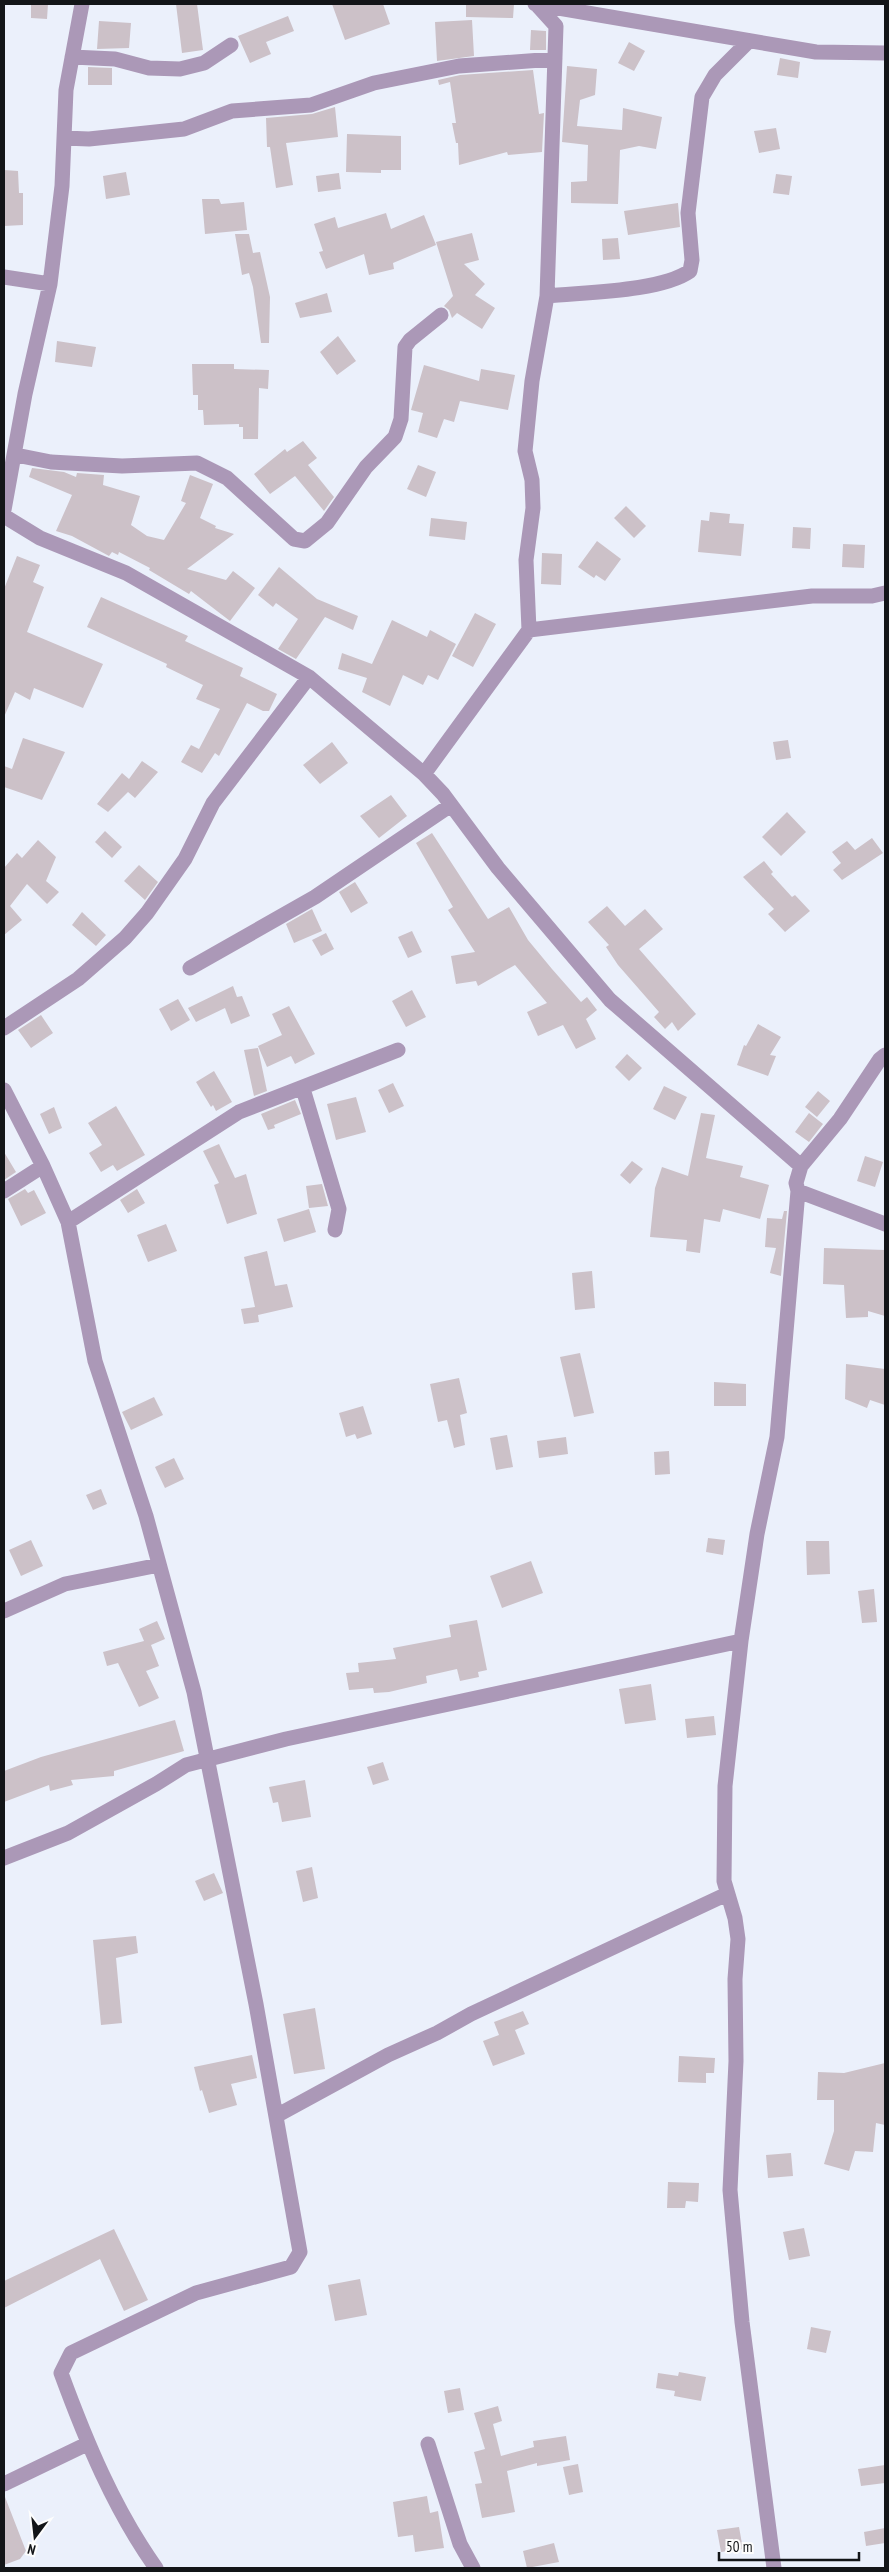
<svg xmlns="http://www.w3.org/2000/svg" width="889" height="2572" font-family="'PT Sans Narrow',sans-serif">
<rect width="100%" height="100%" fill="#ebf0fb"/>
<path fill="#ccc1c8" d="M31,4H48L47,19L31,18Z
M176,4H197L203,50L182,53Z
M332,4H383L390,24L345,40Z
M466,4H514L513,18L466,17Z
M288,16L294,31L266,42L271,54L250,63L238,36Z
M472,20L474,56L437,61L435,22Z
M99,21L131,23L129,48L97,49Z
M531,30L546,31V50H530Z
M629,42L645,51L634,71L618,63Z
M780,58L800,62L798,78L777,75Z
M567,66L597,69L595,95L580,100L577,126L622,130L623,108L662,117L656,149L639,146L620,150L618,204L571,203V182L587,181L588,145L562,142Z
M88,67L112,68V85H88Z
M533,70L539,114L544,113L542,152L508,155L507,152L459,165L458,143H456L452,123H456L450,82L439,85L438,80L460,75Z
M335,107L338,137L286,143L293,185L276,188L270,147H267L266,118L312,114Z
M776,128L780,149L759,153L754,131Z
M347,134L401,136V170H381V173L346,172Z
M4,170L18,171L19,193H23V225L4,226Z
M126,172L130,195L106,199L103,176Z
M339,173L341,189L318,192L316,176Z
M776,174L792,176L789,195L773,193Z
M202,199H219L221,204L244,202L247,230L205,234Z
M678,203L680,227L628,235L624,211Z
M386,213L391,229L424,215L436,245L393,263L394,269L369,275L364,254L326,269L319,252L323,251L314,224L335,217L338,228Z
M472,233L479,260L464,264L485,284L475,295L495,308L482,329L457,313L452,318L449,310L444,306L453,296L436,242Z
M235,234H249L253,253L260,252L270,297L269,343H261L253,287L249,273L242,275Z
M618,238L620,259L603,260L602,239Z
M327,293L332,312L300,318L295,303Z
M338,336L356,361L337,375L320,352Z
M57,341L96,347L92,367L55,362Z
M192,364H234V369L269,370L268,389L259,388L258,439H243V427H239V424L204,425L203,410H198V395H193Z
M424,365L479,381L481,369L515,375L508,410L460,401L454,422L444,419L437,438L418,432L423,413L411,410Z
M303,441L317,458L308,465L334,497L324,511L295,476L270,494L254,474L285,449L287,452Z
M418,465L436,472L426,497L407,489Z
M32,468L64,472L76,477L77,473L104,475L103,485L140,496L131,525L147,536L164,540L186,503L181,501L190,475L213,484L200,518L216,526L215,528L234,534L187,569L226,580L233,571L255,588L230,621L191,591L189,594L149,570L150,568L119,552L118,555L112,552L109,556L72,536L56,531L72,495L29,477Z
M626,506L646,526L634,538L614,518Z
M710,512L730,514L729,523L744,524L741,556L698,552L701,520L709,521Z
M431,518L467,522L465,540L429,536Z
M793,527L811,528L810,549L792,548Z
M597,541L621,559L605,581L596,575L594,578L578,567Z
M843,544L865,545L864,568L842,567Z
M542,553L562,554L561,585L541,584Z
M17,556L40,565L33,582L44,587L27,632L103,664L83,708L34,688L30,700L15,692L4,717V589Z
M279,567L317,599L358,616L353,630L325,617L296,659L278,649L298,619L276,603L273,607L258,595Z
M101,597L188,636L185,641L243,668L240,676L277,694L269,711H263L247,703L219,756L215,753L202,773L181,762L191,745L199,749L220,709L196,699L203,685L166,667L167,664L87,627Z
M475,613L496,624L473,667L452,656Z
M392,620L427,637L430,630L456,644L438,680L428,675L423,685L403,675L390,706L362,692L367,678L338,669L342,653L372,664Z
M23,738L65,752L42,800L4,787V766L12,769Z
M788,740L791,758L776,760L773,742Z
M332,742L348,763L320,784L303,765Z
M142,761L158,772L135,798L128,792L108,812L97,804L122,773L129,779Z
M391,795L407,816L379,838L360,816Z
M787,812L806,832L781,856L762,837Z
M105,831L122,847L112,858L95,842Z
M432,833L488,919L509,907L528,940L552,969L581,1002L587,997L597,1010L586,1019L596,1039L576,1049L563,1025L538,1036L527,1012L547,1003L515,965L478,986L476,981L456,984L451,956L475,952L448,910L453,907L416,843Z
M872,838L883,853L842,880L833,870L841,863L832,852L847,841L855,850Z
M38,840L56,857L46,881L59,892L47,904L27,884L10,906L22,920L4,935V868L17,853L22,858Z
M764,861L773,872L771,874L792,897L795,895L810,911L785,932L768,914L774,909L743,877Z
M139,865L158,882L145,900L124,881Z
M355,882L368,903L351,913L339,892Z
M607,906L625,926L645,909L663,929L639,949L696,1014L678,1031L672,1022L665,1029L654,1017L659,1012L618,965L606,947L609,945L588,922Z
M312,909L322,931L294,943L286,924Z
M82,912L106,935L96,946L72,925Z
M412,931L422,952L408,958L398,937Z
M326,933L334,949L321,956L312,940Z
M233,986L237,997L242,996L250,1016L231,1024L225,1008L196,1022L188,1008Z
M412,990L426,1017L406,1027L392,1001Z
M178,999L190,1020L171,1031L159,1009Z
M289,1006L315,1054L295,1064L291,1056L267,1067L258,1046L282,1035L272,1014Z
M41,1015L53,1033L31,1048L18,1030Z
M758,1024L781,1037L770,1055L776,1056L768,1076L737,1065L744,1045L746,1046Z
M258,1048L267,1091L254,1096L244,1050Z
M627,1054L642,1068L629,1081L615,1067Z
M214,1071L232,1102L216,1111L213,1105L211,1107L196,1082Z
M393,1083L404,1106L389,1113L378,1090Z
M664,1086L687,1097L675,1120L653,1109Z
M818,1091L830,1101L817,1117L805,1107Z
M356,1097L366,1132L336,1140L327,1104Z
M295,1100L301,1114L274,1125L275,1128L268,1130L261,1114Z
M116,1106L145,1155L117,1171L113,1165L101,1172L89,1153L102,1145L88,1123Z
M54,1107L62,1128L49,1134L40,1114Z
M701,1113L715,1115L706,1158L743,1166L740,1177L769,1185L760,1219L723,1209L720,1222L704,1219L700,1253L686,1251L687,1240L650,1237L655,1188L662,1167L688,1176Z
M809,1113L823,1124L809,1142L795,1132Z
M219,1144L235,1178L246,1174L257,1214L227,1224L214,1185L219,1183L203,1151Z
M4,1152L16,1172L4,1180Z
M865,1156L883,1162L875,1187L857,1181Z
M632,1161L643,1169L630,1184L620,1175Z
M322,1184L328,1206L309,1208L306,1186Z
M25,1189L28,1193L34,1190L46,1213L21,1226L8,1199Z
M137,1189L145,1203L128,1213L120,1200Z
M309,1209L316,1232L284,1242L277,1219Z
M784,1211H787L781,1276L770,1273L776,1248L765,1247L767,1218L782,1219Z
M166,1224L177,1251L148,1262L137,1235Z
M824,1248L885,1250V1316L868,1311V1317L846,1318L844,1285L823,1284Z
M267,1251L275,1286L287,1284L293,1307L258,1315L259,1322L244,1324L241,1309L255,1307L244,1257Z
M592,1271L595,1308L575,1310L572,1273Z
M580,1353L594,1413L574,1417L560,1357Z
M846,1364L885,1369V1405L870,1400L867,1408L845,1399Z
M459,1378L467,1413L460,1415L465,1445L454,1448L447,1420L438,1422L430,1384Z
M714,1382L746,1384V1406H714Z
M154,1397L163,1415L131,1430L122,1412Z
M363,1406L372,1434L357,1439L355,1434L346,1437L339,1413Z
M507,1435L513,1467L496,1470L490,1438Z
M566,1437L568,1454L539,1458L537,1441Z
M669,1451L670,1474L655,1475L654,1452Z
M174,1458L184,1479L165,1488L155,1467Z
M101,1489L107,1504L93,1510L86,1495Z
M708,1538L725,1540L723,1555L706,1552Z
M31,1540L43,1566L21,1576L9,1550Z
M806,1541H829L830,1574L807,1575Z
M531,1561L543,1593L502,1608L490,1576Z
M874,1589L877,1622L862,1623L858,1591Z
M477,1620L487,1670L478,1672L479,1677L460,1681L457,1669L426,1676L427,1683L389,1692L374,1693L373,1688L349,1690L346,1673L359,1672L358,1663L396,1659L393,1648L451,1637L449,1625Z
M157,1621L165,1639L151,1645L159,1666L146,1671L159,1698L139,1707L118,1663L107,1666L103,1652L144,1641L139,1629Z
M651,1684L656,1720L625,1724L619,1689Z
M714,1716L716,1735L687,1738L685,1719Z
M175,1720L184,1751L114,1771V1776L71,1780L73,1785L50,1791L49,1785L4,1802V1771L41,1757Z
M383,1762L389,1780L373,1785L367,1767Z
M305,1780L311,1817L282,1822L278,1802L273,1803L269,1787Z
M312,1867L318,1898L303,1902L296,1871Z
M214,1873L223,1893L204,1901L195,1881Z
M136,1936L138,1953L116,1958L122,2023L101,2025L93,1940Z
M315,2008L325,2069L294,2074L283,2014Z
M523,2011L529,2024L515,2030L525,2054L493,2066L483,2041L499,2035L494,2022Z
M252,2055L257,2078L231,2084L237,2105L209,2113L202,2090L200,2091L194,2067Z
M679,2056L715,2058L714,2073H706V2083L678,2082Z
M885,2063V2125L876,2123L873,2152L855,2151L849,2171L824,2164L834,2131V2100H817L818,2072L844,2073Z
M791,2153L793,2176L768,2178L766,2155Z
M668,2182L699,2183L698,2202L686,2201L685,2208H667Z
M804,2228L810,2256L789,2260L783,2232Z
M114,2229L148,2300L124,2311L100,2259L4,2308V2281Z
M360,2279L367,2315L335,2321L328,2285Z
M811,2327L831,2331L826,2353L807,2349Z
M679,2372L706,2377L701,2401L674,2396L675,2391L656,2388L658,2373L678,2376Z
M460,2388L464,2410L448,2413L444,2391Z
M498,2406L502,2421L493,2424L501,2456L534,2447L533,2441L566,2436L570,2460L537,2466V2463L507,2471L515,2512L482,2518L475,2484L482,2483L474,2452L485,2449L474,2413Z
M578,2464L583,2492L569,2495L563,2467Z
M885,2465V2483L861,2486L858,2469Z
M427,2496L430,2513L438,2511L444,2548L415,2552L413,2535L398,2537L393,2502Z
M5,2497L26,2551L20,2559L4,2565Z
M739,2527L743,2549L721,2552L717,2530Z
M885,2528V2543L866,2546L864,2532Z
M554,2543L559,2562L527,2568L523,2551Z"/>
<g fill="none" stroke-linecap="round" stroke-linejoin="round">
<path stroke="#ab98b7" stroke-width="15" d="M535,4L816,52L885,53
M72,57L115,59L149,68L180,69L204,63L231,45
M64,138L89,139L184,129L232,111L311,105L374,83L459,66L555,59
M4,277L50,284
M547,296C584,292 660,292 690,271L692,260L688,213L702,97L715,75L749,41
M16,455L51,462L122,466L197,463L227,478L294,539L305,541L327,523L366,467L395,437L401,419L405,347L410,340L441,315
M4,510L25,394L50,284L62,186L66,90L82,4
M4,516L40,538L126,573L309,677L424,774L443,794L498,868L610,1000L801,1166
M529,630L526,560L533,508L532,480L525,451L532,381L547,296L556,26L537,5
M424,774L529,630L812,596H872L885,593
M190,968L315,897L451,805
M4,1028L78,979L125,938L147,913L185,859L213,803L309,677
M303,1089L339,1209L335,1230
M4,1090L43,1166L68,1222L95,1361L146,1516L194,1692L256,2004L300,2252L291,2267L196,2293L71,2353L61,2373C86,2441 114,2509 156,2568
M4,1191L43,1166
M798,1191L885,1224
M68,1222L239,1112L398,1050
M4,1611L65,1584L159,1565
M4,1858L68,1833L156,1784L186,1765L286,1739L741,1641
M276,2116L388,2055L437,2033L471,2014L727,1894
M428,2444L460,2544L473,2568
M4,2484L87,2444
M774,2568L742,2322L730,2190L736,2061L735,1979L738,1939L735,1918L724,1881L725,1786L741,1641L757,1534L777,1437L798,1191L796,1183L801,1166L840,1119L880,1059L885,1055"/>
</g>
<rect width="889" height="2572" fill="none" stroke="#131518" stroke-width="10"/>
<g transform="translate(35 2537) rotate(195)" stroke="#fdfdfd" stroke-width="4" paint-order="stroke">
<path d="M0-4L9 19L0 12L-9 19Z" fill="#131518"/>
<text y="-8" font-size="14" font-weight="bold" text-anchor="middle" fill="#131518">N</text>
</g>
<path d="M719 2552v8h140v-8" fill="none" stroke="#131518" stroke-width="2.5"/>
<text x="726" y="2552" font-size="15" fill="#131518" stroke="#fdfdfd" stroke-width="4" paint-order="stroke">50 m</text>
</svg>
